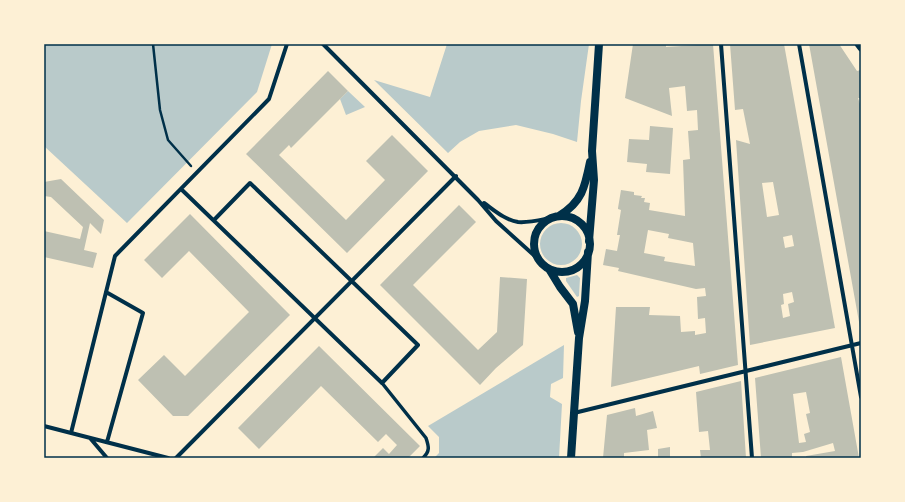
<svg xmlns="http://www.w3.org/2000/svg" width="905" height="502" font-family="Cabin,sans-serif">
<rect width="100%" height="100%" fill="#fdf0d5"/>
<path fill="#b9caca" d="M44,44H272L257,92L127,223L44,146Z
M447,44H589L581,101L577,142L553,134L516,125L479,131L460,142L448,153L374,80L430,97Z
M348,91L365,107L346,115L340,99Z
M540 244a21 21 0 1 1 42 0a21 21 0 1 1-42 0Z
M577,275L580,278L579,296L577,297L566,281V278Z
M564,345L563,378L551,384L550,397L562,404L559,458H434L439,453V437L428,426Z"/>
<path fill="#bec0b2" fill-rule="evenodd" d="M633,44H666V47L713,44L738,365L700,374L699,366L611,387L616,307H650L649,315L680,316L681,332L695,331V335L706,333L705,318L698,319L697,297L706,296L705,288L696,289L618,271L619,268L603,265L606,249L617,251L620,235H617L621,210L618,209V208L621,190L634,192V195L642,196L641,198H645L644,202L650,203L649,210L685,216L683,160L690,159L688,131L698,130L697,110L687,111L685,86L669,88L672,116L625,98ZM648,230L669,234L668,238L693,243L695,266L664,261L665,257L644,253Z
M730,44H784L835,328L750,345L736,140L750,144L743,109L735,110ZM773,182L779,215L767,217L762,183ZM792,235L794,246L785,248L783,237ZM792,292L794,302L788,304L790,316L783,318L781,305L784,304L783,294Z
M809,44H839L857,71L861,70V98H858L861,107V333Z
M328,71L348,91L291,148L289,145L279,155L346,220L385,180L366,161L392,135L428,171L347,253L246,154Z
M650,126L673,128L670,174L646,172L647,164L627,162L629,139L649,140Z
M61,179L104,220L101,234L90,223L84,250L97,253L93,268L44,257V231L80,239L83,227L51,197L44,196V182Z
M459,205L476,222L413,285L478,350L497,332L500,277L527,279L523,345L496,368L480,385L380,285Z
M190,214L290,315L188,416H173L138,380L164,355L185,376L249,312L189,251L162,278L144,260Z
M319,346L420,446L408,458H373L383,448L389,454L397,445L386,434L378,442L321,386L259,449L238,428Z
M841,357L859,458H806V456L835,451L833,443L803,452L792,453V458H761L755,378ZM806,392L810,413L806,414L810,432L804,434L806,442L799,443L793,394Z
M741,381L746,458H701L700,450H710L708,431L699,432L696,392Z
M635,408L636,416L653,411L657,428L647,430L649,450L624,453V458H603L607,415Z
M670,447V458H658V449Z"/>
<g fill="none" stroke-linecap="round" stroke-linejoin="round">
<path stroke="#003049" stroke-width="2.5" d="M153,44L160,110L168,140L191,166"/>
<path stroke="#003049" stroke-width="3.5" d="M382,383L426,438C429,447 430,451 423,458"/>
<path stroke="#003049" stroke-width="4" d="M323,44L478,200L496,221L537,258
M721,44L752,458
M799,44L861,397
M181,189L382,383L418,345L250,183L214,220
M484,203C494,210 505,220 518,222C528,223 540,220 550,218
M106,292L143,313L107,442
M574,413L861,343
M44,426L168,458
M71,433L115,256L269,99L287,44
M90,438L107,458
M176,458L456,176"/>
<path stroke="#003049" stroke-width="7" d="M858,44L861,48"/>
<path stroke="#003049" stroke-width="8" d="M559,216C582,202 585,187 590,162
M534 244a28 28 0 1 1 56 0a28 28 0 1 1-56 0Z
M589,241L594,180L592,151L599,44
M549,269L560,287L573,304L578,332
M571,458L579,338L585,301L588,252"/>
</g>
<rect width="905" height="502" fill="none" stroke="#fdf0d5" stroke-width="90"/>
<rect x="45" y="45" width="815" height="412" fill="none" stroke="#003049" stroke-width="1.5"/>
</svg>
